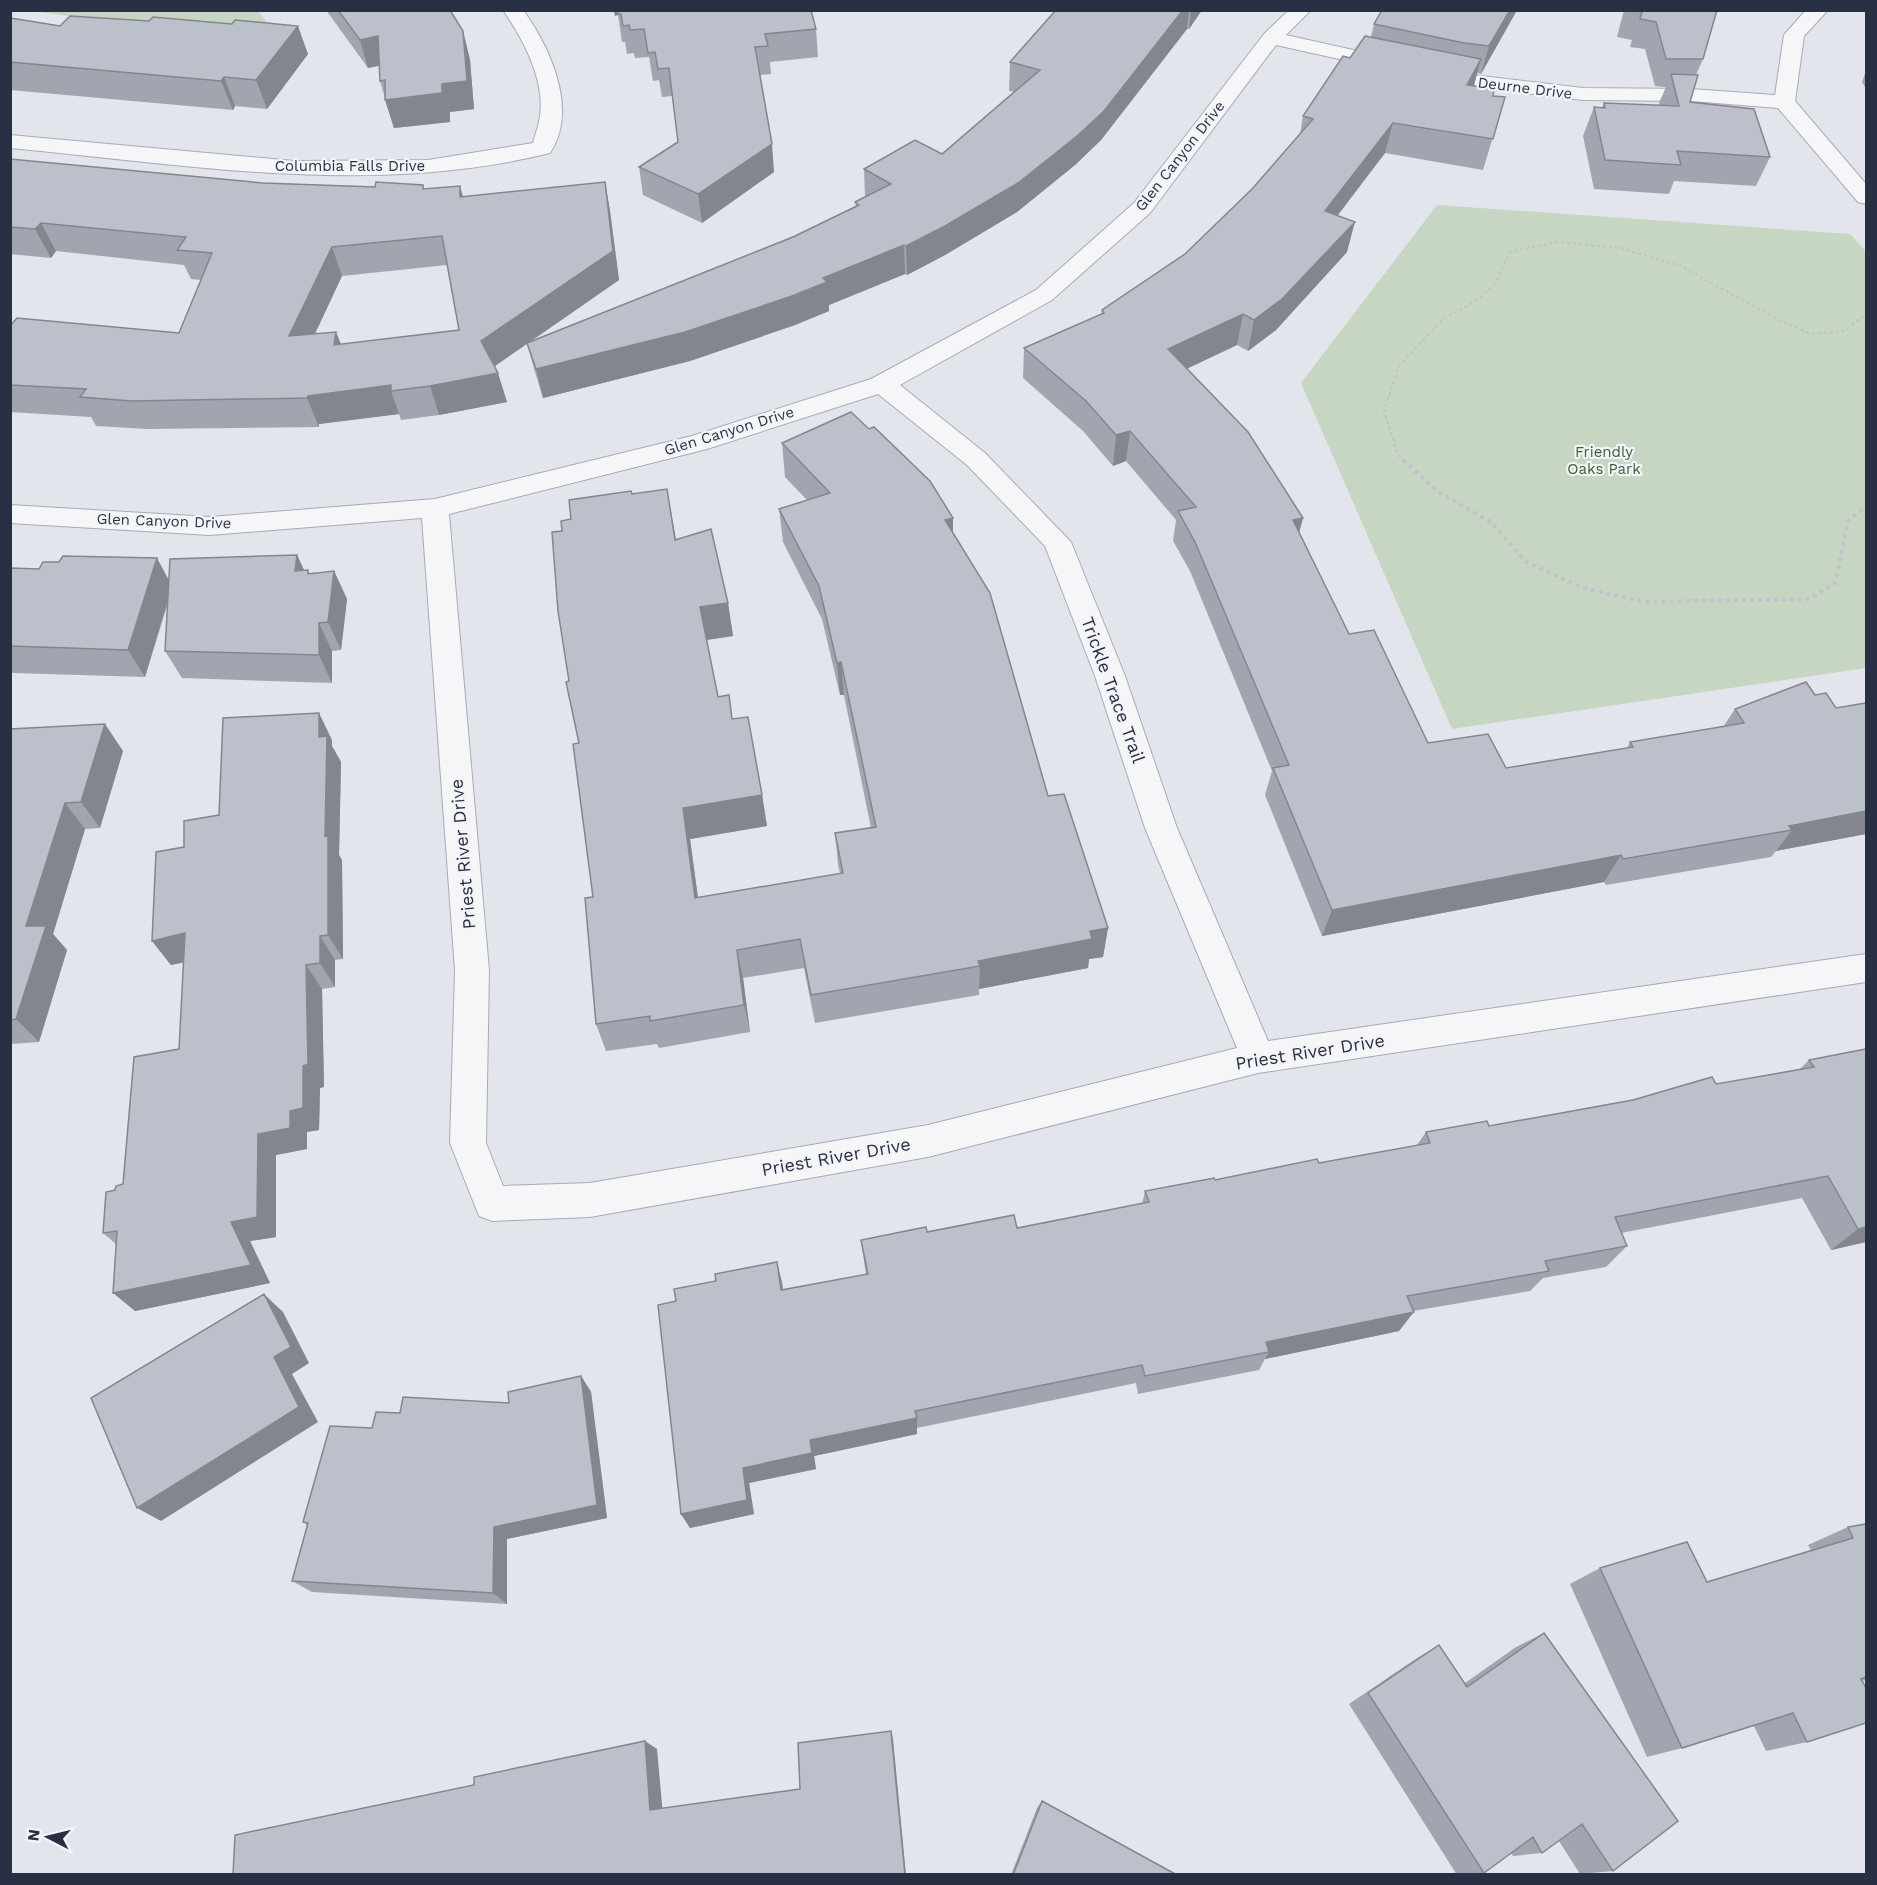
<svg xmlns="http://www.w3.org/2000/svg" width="1877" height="1885" font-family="'Work Sans',sans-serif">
<rect width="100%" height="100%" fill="#e2e5eb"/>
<path fill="#c6d6c3" d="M33,11H258L285,46Z
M1437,205L1850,234L1866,251V668L1452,729L1301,383Z"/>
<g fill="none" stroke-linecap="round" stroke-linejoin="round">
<defs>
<path id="minor" d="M503,10H523C550,47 579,110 550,153C373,197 189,165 10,148V135L294,161L428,160L533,143C535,134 539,125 540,116C545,79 523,39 503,10Z
M1289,10H1311L1286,35L1456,73L1583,88L1691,89L1775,95L1784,35L1806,10H1828L1804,36L1795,101L1866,184V204L1858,202L1778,108L1691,101L1583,100L1456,85L1276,45L1150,213L1052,300L900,385L985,453L1071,542L1125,676L1177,828L1268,1041L1866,954V982L1258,1073L928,1157L590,1217L492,1221L479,1216L450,1143L455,970L422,518L210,535L10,523V505L210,517L435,499L692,436L871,379L1036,290L1134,203L1264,34ZM878,394L967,465L1045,546L1095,676L1145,828L1237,1048L928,1125L590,1183L503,1186L486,1143L489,970L449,514L707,449Z"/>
</defs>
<use href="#minor" stroke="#a7abb6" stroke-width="2"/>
<path stroke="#c1c3ca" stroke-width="2" stroke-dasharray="3 3" stroke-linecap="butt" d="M1405,461L1398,455L1384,411L1399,366L1442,320L1479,299L1495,284L1510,252L1557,242L1620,248L1681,266L1775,318L1811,334L1845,331L1866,314"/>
<path stroke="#c1c3ca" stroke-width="4" stroke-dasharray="4 4" stroke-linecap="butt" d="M1403,460L1440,493L1491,522L1525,561L1580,587L1644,602L1809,599L1835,583L1848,521L1866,506"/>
<use href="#minor" fill="#f6f6f9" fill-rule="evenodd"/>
</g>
<path fill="#a2a5af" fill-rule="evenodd" d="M326,10H450L463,31L470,60L474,109L450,112V122L394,128L380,81L379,66L368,68Z
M614,10H811L816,29L818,57L770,62L771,74L760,75L774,172L702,223L643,195L639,167L678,142L672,96L662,97L659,80L653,81L649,57L635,58L634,53L627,54L625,42H622L618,15L615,16Z
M1056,10H1202L1189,29H1187L1101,140L1075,165L1017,212L945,255L907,275L905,274L829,305V311L795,325L690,361L543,398L535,372L527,344L495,366L507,402L439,415L401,420L399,414L319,424V427L147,429L96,426L91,417L10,412V326L179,333L201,280L191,279L184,265L56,251L51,258L10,254V159L263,183L375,187L423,185L424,189L463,197L605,182L610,211L619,280L530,342L793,237L856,206L855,202L865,197L864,169L942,154L1015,92L1009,91L1010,62ZM447,265L459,330L341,344L336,332L315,334L342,276Z
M1517,10L1481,74L1477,73L1474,86L1493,96L1505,97L1483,170L1385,153L1338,215L1347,252L1276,330L1248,351L1237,345L1186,369L1303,518L1299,532L1349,634L1428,743L1506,768L1627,748L1630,742L1723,727L1735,709L1815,695L1836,708L1866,703V834L1776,851L1771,857L1606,885L1604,882L1322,936L1265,795L1272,771L1190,571L1173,541L1176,520L1126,461L1113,466L1083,431L1023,378L1024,348L1101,314L1102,310L1185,254L1252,189L1300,134L1303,116L1350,58L1371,37L1374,24Z
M1624,10H1717L1703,59L1696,75L1690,102L1770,157L1756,186L1674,181L1669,194L1594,189L1583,136L1594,107L1602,108L1604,103L1660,105L1659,103L1666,87L1655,86L1645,49L1630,47L1632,40L1617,37Z
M10,18L60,26L308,54L267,109L235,106L233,110L10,90Z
M1866,71V89L1862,82Z
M782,443L953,532L1048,796L1108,928L1103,957L1089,959L1088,968L979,989V995L815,1023L804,968L743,978L750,1032L659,1048L657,1044L606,1051L596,1024L593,897L579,743L569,681L562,531L571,519L632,494L673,523L676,539L728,603L733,636L706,640L718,697L733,719L762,795L767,826L690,839L698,898L840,874L838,864L835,833L871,828L844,695H840L822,619L783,542L779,509L807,500L785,477Z
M297,555L304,570L310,573L334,571L347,599L341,650L332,651V683L182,678L165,651L168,603L145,677L13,673L10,670V568L169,579Z
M10,729L123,751L100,828L85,829L53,934L67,950L39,1042L10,1044Z
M332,740V746L341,762L339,855L342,860L343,959L335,960V987L322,989L324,1087L320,1088L319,1130L307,1132V1149L276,1155V1237L250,1241L270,1283L135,1311L116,1244L103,1233L179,1049L184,962L171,965L152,941L184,847L219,815Z
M1866,1049V1242L1831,1250L1802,1198L1621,1233L1627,1246L1606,1267L1543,1278L1530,1291L1413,1311L1399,1331L1265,1359L1259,1370L1138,1394L1136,1383L917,1428V1434L814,1456L816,1469L749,1483L754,1514L690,1528L681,1514L782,1282L783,1290L866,1275L861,1240L927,1232L1017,1228L1142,1204L1145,1191L1319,1163L1417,1145L1426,1132L1489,1126L1800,1069L1809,1060Z
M581,1376L591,1392L607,1518L507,1539V1604L312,1592L292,1581L307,1525L303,1522L372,1428L400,1413L509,1403Z
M1866,1524V1680L1862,1681L1807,1742L1766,1751L1754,1726L1682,1748L1647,1757L1570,1584L1600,1568L1707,1582L1811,1550L1808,1545L1848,1527Z
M1544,1633L1613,1871L1580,1874L1559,1841L1542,1853L1513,1856L1511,1853L1484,1873L1457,1875L1349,1704L1417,1658L1439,1645L1465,1683L1516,1647Z
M1042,1801L1177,1875H1011L1037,1808Z"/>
<path fill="#84868e" d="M614,10H618V15L615,16Z
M1183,10H1189L1187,29L1101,140L1075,165L1017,212L945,255L907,275L906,246Z
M1191,10H1202L1189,29Z
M1510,10H1517L1481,74L1489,46Z
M298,26L308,54L267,109L256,80Z
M463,31L470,60L474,109L450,112V122L394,128L385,100L442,84Z
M378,36L386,64L368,68L360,40Z
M1481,59L1473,89L1467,85Z
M224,77L235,106L233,110L221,81Z
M1393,123L1385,153L1318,241L1325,211Z
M772,144L774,172L702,223L698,194Z
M605,182L610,211L619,280L489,370L481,341Z
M460,186L468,214L460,197Z
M1355,222L1347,252L1276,330L1248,351L1254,320Z
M41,223L56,251L51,258L35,229Z
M904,245L905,274L829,305V311L795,325L690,361L543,398L536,369L823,278Z
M332,247L342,276L300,365L289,336Z
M1243,314L1237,345L1163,380L1168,349Z
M336,332L347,361L334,345Z
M498,373L507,402L439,415L430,386Z
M391,385V391L399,414L319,424V427L307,398L308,396Z
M1130,431L1126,461L1113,466L1116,435Z
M667,489L673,523L681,573L675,540Z
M953,518V552L945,520Z
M1303,518L1295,548L1293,520Z
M297,555L310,583L295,571Z
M157,558L172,586L145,677L128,650Z
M334,571L347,599L341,650L328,622Z
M728,603L733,636L706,640L700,607Z
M319,623L332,651V683L319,655Z
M841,662L844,695H840L837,663Z
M319,713L332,740V746L341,762L339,855L342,860L343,959L328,935L325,836L319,737Z
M105,724L123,751L100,828L81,802Z
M762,795L767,826L690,839L702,928L695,898L683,808Z
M65,803L85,829L53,934L67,950L39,1042L16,1019L26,926Z
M1866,811V834L1776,851L1792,830L1789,826Z
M1621,855L1604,882L1322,936L1332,910Z
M1108,928L1103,957L1089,959L1088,968L979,989L980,966L978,961L1090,931Z
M185,933L204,958L171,965L152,941Z
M320,936L335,960V987L320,963Z
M737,950L743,978L750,1032L744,1005Z
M306,965L322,989L324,1087L320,1088L319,1130L307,1132V1149L276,1155V1237L250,1241L270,1283L135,1311L113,1293L231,1222L258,1134L290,1111L303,1066Z
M1866,1227V1242L1831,1250L1858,1229Z
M777,1262L782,1282L785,1310L781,1290Z
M264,1294L283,1312L309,1363L292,1374L318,1422L161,1521L137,1508Z
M1414,1312L1399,1331L1265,1359L1269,1352L1266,1342Z
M581,1376L591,1392L607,1518L507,1539V1604L493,1593L494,1527Z
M917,1418V1434L814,1456L816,1469L749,1483L754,1514L690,1528L681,1514L743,1468L810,1440Z
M891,1731L893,1739L906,1875H905Z
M645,1741L657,1749L663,1815L650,1810Z"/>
<path fill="#bcc0cb" stroke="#84868e" stroke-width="1.5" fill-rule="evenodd" d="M338,10H450L463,31L467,81L442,84V93L385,100V80L380,81L378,36L360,40Z
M617,10H811L816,29L765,34L768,46L755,47L772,144L698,194L639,167L678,142L669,68L658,69L655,52L648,53L644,29L630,30L629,25L623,26L621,14H618Z
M1056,10H1183L1104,111L1077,136L1018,183L945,226L906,246L904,245L823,278L827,282L792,296L685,332L536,369L527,343L793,237L859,205L855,202L891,184L864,169L915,140L942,154L1040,70L1010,62Z
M1382,10H1510L1489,46L1464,43L1374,24Z
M1632,10H1717L1703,59H1666L1656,22L1640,19L1642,12Z
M70,16L149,21L153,17L232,24L235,20L298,26L256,80L224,77L221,81L10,62V18L60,26Z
M1365,36L1481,59L1467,85L1494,89L1493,96L1505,97L1493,139L1393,123L1325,211L1355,222L1282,299L1254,320L1243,314L1168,349L1248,432L1303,518L1293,520L1349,634L1374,630L1428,743L1488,734L1506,768L1633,747L1630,742L1744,723L1735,709L1806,682L1815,695L1826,693L1836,708L1866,703V811L1789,826L1792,830L1623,859L1621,855L1332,910L1273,768L1289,765L1195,542L1178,511L1196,507L1130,431L1116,435L1086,401L1024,348L1104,313L1102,310L1185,254L1252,189L1313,119L1303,116L1343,56L1350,58Z
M1671,74L1698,75L1690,102L1754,109L1770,157L1677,151L1681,165L1605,160L1594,107L1605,108L1604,103L1679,106Z
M10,159L263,183L375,187L376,182L423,185V189L460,186V197L605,182L613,251L481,341L498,373L430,386L391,391V385L308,396L307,398L132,401L80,397L86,389L10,385V326L17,318L179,333L212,253L177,250L186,237L41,223L35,229L10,227ZM442,236L459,330L334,345L336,332L289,336L332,247Z
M851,412L869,429L874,427L930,481L953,518L945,520L990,593L1048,796L1064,794L1108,928L1090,931L1092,939L978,961L980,966L811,995L800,939L737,950L744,1005L650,1021V1016L596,1024L585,898L593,897L573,744L579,743L566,682L569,681L558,611L552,532L562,531L561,521L571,519L569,500L631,491L632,494L667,489L675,540L711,529L728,603L700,607L718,697L729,695L732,719L748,717L762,795L683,808L695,898L843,873L835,833L876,827L841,662L837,663L819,586L779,509L830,493L782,443Z
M297,555L295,571L308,570V574L334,571L328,622L319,623V655L165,651L170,559Z
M63,556L157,558L128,650L10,646V568L39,569L43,562H59Z
M319,713V737L327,736L325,836L328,835V935L320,936V963L306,965L308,1064L303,1066V1108L290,1111V1128L258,1134L257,1217L231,1222L251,1265L113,1293L117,1231L103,1233L106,1192L115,1190L116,1186L123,1184L134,1057L179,1049L185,933L152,941L156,852L184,847V821L219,815L223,718Z
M105,724L81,802L65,803L26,926H46L16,1019L10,1020V729Z
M1866,1049V1227L1858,1229L1828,1176L1615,1217L1627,1246L1545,1261L1549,1271L1407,1296L1414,1312L1266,1342L1269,1352L1145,1376L1142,1365L915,1411L917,1418L810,1440L812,1453L743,1468L747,1500L681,1514L658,1305L676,1301L674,1289L716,1281L715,1274L777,1262L781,1290L868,1274L861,1240L926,1227L927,1232L1014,1215L1017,1228L1149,1202L1145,1191L1214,1178L1215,1180L1317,1159L1319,1163L1430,1143L1426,1132L1487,1121L1489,1126L1633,1100L1712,1077L1716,1084L1814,1067L1809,1060Z
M264,1294L291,1347L274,1357L299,1407L137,1508L91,1398Z
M581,1376L597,1505L494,1527L493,1593L292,1581L308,1523L303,1522L330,1426L372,1428L376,1412L400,1413L403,1397L509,1403L508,1392Z
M1866,1524V1677L1861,1679L1866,1688V1723L1807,1742L1793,1713L1682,1748L1600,1568L1687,1542L1707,1582L1853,1538L1848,1527Z
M1544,1633L1678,1821L1613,1871L1582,1824L1542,1853L1533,1837L1484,1873L1368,1693L1439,1645L1467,1687Z
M891,1731L905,1875H233L235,1835L474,1785V1777L645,1741L650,1810L800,1789L798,1743Z
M1042,1801L1177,1875H1013Z"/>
<g text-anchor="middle" stroke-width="4.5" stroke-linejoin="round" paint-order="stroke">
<g font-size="15" fill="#293044" stroke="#f2f4f8">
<text transform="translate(1525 88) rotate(7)" y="5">Deurne Drive</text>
<text transform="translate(1180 156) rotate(-52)" y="5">Glen Canyon Drive</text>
<text x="350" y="171">Columbia Falls Drive</text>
<text transform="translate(729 431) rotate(-17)" y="5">Glen Canyon Drive</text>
<text transform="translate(164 521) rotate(2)" y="5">Glen Canyon Drive</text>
</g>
<g font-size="15" fill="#3a6136" stroke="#f2f4f8">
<text x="1604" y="457">Friendly<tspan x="1604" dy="17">Oaks Park</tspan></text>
</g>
<g font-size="18" fill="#293044" stroke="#f2f4f8">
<text transform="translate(1113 690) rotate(70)" y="6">Trickle Trace Trail</text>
<text transform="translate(463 854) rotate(-95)" y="6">Priest River Drive</text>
<text transform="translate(1310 1052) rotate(-9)" y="6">Priest River Drive</text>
<text transform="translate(836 1157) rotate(-10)" y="6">Priest River Drive</text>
</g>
</g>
<rect width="1877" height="1885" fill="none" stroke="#293044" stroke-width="24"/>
<g transform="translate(48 1837) rotate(277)" stroke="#f2f4f8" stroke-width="4.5" paint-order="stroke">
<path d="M0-4.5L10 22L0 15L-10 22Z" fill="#293044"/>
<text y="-9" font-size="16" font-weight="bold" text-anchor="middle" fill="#293044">N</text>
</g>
</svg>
